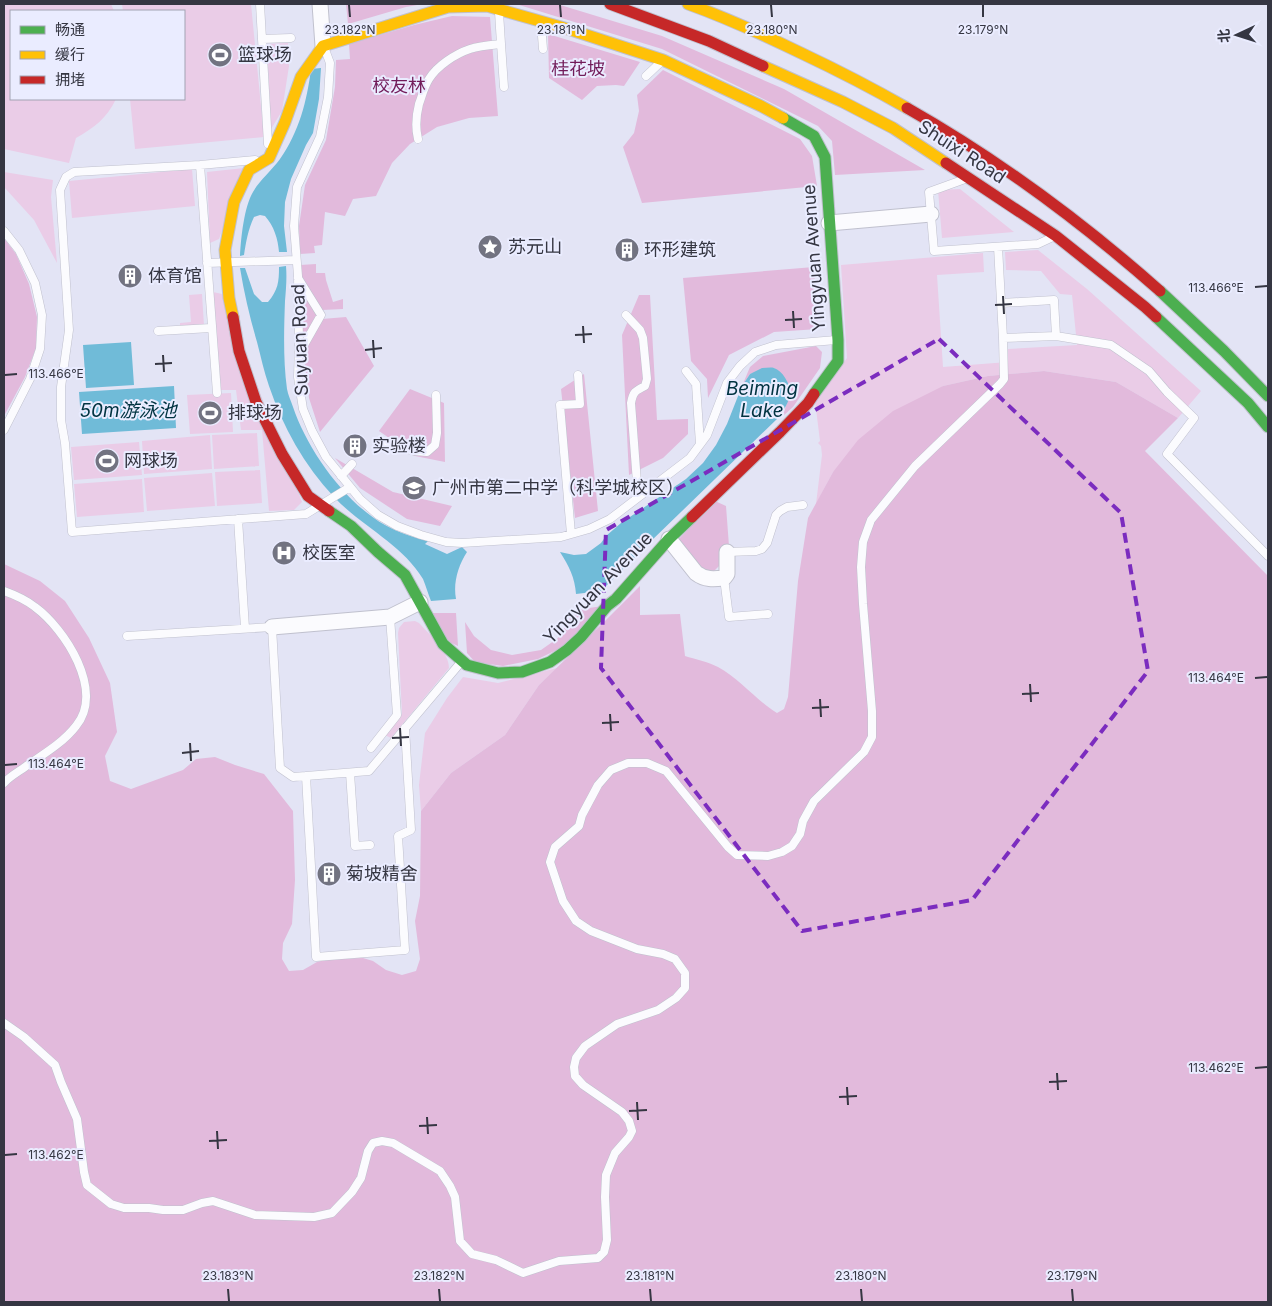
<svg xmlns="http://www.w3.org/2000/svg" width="1272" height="1306" font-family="Inter,'Noto Sans SC',sans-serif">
<rect width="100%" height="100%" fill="#e3e4f5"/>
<path fill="#eacce7" d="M4,4H111L114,11H11V99H116C107,118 94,128 76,138L69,163L4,149Z
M122,4H251L264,137L135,149L130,99H184V11H123Z
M288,43L289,66L282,111L271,129L267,44Z
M244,168L219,239L210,243L207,172Z
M192,169L195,206L72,218L69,181Z
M4,172L53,180L51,197L57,263L34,220L4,187Z
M960,189L1014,232L942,238L938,190Z
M1038,250L1087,289L1201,391L1178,418L1116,382L1044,371L988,376L943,386L833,472L816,504L822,455L821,446L818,443L820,441L815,401L847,358L841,265L983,253L984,272L937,275L943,367L1008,362V349L1077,345L1072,295L1060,294L1041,271L1006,270L1005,252Z
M213,292L222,294L302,502L294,510L269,511L262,430H241L236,390H221Z
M202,294L204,326L180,328V323L191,322L189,295Z
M231,393L233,432L190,434L187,395Z
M257,433L259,466L214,469L212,435Z
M210,435L212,469L144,474L142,441Z
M139,442L142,475L74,480L71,447Z
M260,470L262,503L217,506L215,472Z
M212,473L215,506L147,511L144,478Z
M142,479L144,512L77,517L74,484Z
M415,621L419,623C430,635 449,652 449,668L391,738L385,735L402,714L398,633L399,628L404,622Z
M557,668L539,685L505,735L451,773L421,811L419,785L425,733L447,698L463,677L498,683Z"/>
<path fill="#e2badc" d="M346,4H423L406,7L348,24Z
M516,4H557L662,36L784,89L925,170L835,175L832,141L818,126L662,49Z
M452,16L490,17L498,116L469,118L437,127L410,144L392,163L376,196L353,199L345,216L325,212L322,245L314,246L315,253L300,254L299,226L305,185L326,140L335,87L336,60L350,59L349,44L414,25Z
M548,34L640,62L624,86L616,85L597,86L582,100L549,78Z
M663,70L800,139L812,156L817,186L642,203L623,147L634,133L639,111L637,95Z
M4,238L16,254L29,284L37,317L36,348L25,377L4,416Z
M316,264V273H325L326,280L333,302L343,299V309L322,310L301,275L300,265Z
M814,267L818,329L774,332L729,355L708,398L707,379L691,361L683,278Z
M300,284L317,315L301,343Z
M639,295H650L657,420L688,419V434L663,458L629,475L622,335Z
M346,317L374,366L320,432L309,398L304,354L322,319Z
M816,346L822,352L820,368L793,407L783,416C789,394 795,383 774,368L750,374L742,386L750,367L763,356Z
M1044,371L1116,382L1178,418L1145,451L1268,576V1302H4V564L40,581L65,601L89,638L110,683L117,732L105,756L110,781L131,789L183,770L196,759L215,757L235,765L264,774L293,811L295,880L292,924L283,943L282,959L289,971L303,970L317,962L329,959L363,958L373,961L386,970L402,975L416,971L420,959L415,921L420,896L421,811L451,773L505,735L539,685L605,621L640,586V615L680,614L685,656C695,659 708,662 718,667C740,679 756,700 777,713L784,709L788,697L798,581L808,518L833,472L858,440L893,411L943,386L988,376Z
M584,374L598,511L575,518L561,389Z
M410,389L444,403L445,462L415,456L379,431Z
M335,458L393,492L452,506L440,526L407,519L360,488Z
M715,501L726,506L729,546L721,564L711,574L703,572L678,540Z
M603,606L571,643L538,659L503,666L475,662L467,653L465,622L474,636L491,650L512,655L541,650L558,638L575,610Z
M431,613H456L458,646L445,640Z"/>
<path fill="#70bbd8" d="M321,68L319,99L313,133L306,145L291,179L285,202L284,226L287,252H279C278,239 274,226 265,216L260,215L254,217C248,230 246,242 244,255L240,256C241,238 244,207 253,192C259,181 272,170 280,159C299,132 307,101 311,69Z
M286,266C287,278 286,289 285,301C284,329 283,360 287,389C288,395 291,401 293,407C307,449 345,503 385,525C399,533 413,537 428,541L425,544L447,554L462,547L467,552C458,566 453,583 456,599L431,601C428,594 426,586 423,579C402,544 361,526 334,497C304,465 283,427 269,386C264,372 261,357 257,342C250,318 244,293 240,268H245L254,294L262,302H268C278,290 279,282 279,267Z
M131,342L134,385L86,388L83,345Z
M762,368C766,368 771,367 774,368C783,371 791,385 790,394C789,403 783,411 777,419L650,542L601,591L576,594C575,578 569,566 560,552L574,555L586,554L601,543L606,536L621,523L686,479L703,463L716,445L727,424L742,386L750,374Z
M174,386L176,428L82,434L79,392Z"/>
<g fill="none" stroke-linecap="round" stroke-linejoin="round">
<defs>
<path id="lane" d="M260,4L268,144
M541,23L543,49
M262,39L291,38
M501,44L504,87
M324,47L330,63L328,97L320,137L297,187L294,226L298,276L299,346L298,377L303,409L312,431L326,457L360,499L378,515L397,526L421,535L446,542L462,543L561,537L589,529L610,519L690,458L707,435L727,383L740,366L755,352L776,345L836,340
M646,76L662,61
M418,139C415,127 416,116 419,104C422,96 424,87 429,79C437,66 455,54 470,49C479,46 491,45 501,44L499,12
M255,160L200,165L74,172L66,177L60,190L69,330L61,387V420L65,443L72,532L306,514L350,487
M200,165L217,393
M965,179L929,192L934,251L1038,244L1053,237
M4,231L19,250L35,283L42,315L40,349L30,379L4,430
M998,247L1003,338L1056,336L1054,300L1001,303
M207,263L296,260
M298,278L321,315L300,352
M626,315L640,330L643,338L647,379L645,386C635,391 633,392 631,403L638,496
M158,331L211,328
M1056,336L1111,345L1149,371L1167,392L1194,418L1167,454L1268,556
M686,371L696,384L700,444
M379,442L414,451L427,452L435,445L437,433L436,395
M341,476L352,464
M238,519L245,628
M571,534L560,405L580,404L578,375
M727,552L756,551L762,549L767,543L776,515L780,511L787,507L803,505
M724,578L729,617L768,614
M4,591C15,595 25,599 35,607C65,629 105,691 76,726C63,743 42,755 25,767C18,772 9,777 4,783
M127,636L272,627L280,768L293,777L306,776
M405,728L411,830L398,836L405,950L316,957L306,776L369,771L462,661
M371,748L397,715L390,617
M350,773L355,846L370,845
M4,1023L24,1037L55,1065L61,1082L77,1119L84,1172L87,1185L111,1204L124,1208H149L163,1210H183L202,1203L213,1201L255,1215L314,1217L332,1213L352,1192L361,1178L368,1151L373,1143L382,1141L393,1143L440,1171L450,1186L455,1197L460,1241L472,1254L496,1260L523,1273L559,1261L598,1258L604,1252L607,1240L605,1197L606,1175L615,1153L629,1137L632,1131L629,1121L622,1112L583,1085L575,1076L574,1067L576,1058L585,1046L617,1024L658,1010L676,998L685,988V973L675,959L663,954L637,949L591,931L576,921L563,901L550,862L555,847L579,826L582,815L598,785L611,770L628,763H647L666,771L728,847L737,855L768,856L782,852L792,846L800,834L803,821L814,801L864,752L872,737V711L863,604L861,567L863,542L871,520L915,466L1000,384L1004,379L1003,338"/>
<path id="street" d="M320,4L323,46
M829,223L931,214
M669,539L696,573C705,580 714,579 724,578L727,574V552
M272,627L390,617L420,602"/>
<path id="fast" d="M783,118L814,136L825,157L838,340V361L814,394
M1160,291L1224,351L1268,396
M1156,317L1248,403L1268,427
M329,511L351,526L378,552L405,575L443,644L467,665L498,673L522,672L550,662L567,650L581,637L607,606L616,599L669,539L692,517"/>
<path id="slow" d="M688,4C727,18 764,35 801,53C837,70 872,88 907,108
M487,6L568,29L663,60L761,106L783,118
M763,66L843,102L893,128L946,163
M233,317L229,298L225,250L234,202L249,170L269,158L285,122L301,77L323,46L448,7L487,6"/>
<path id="jam" d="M610,4L709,41L763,66
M907,108C997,159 1082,222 1160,291
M946,163L1056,236L1145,307L1156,317
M233,317L239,351L256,402L282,454L308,496L329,511
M692,517L780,432L808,403L814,394"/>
</defs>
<use href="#lane" stroke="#c0c1ce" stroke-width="9"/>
<use href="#street" stroke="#c0c1ce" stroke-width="17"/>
<use href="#fast" stroke="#c0c1ce" stroke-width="13"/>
<use href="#slow" stroke="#c0c1ce" stroke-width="13"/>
<use href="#jam" stroke="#c0c1ce" stroke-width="13"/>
<use href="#lane" stroke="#fbfbfe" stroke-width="8"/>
<use href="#street" stroke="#fbfbfe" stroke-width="15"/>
<use href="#fast" stroke="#4caf50" stroke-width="11"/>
<use href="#slow" stroke="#ffc107" stroke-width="11"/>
<use href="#jam" stroke="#c62828" stroke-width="11"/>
</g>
<path fill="none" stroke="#7b2cbf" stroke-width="4" stroke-dasharray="10 6" stroke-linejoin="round" d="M939,339L1121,513L1148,671L972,900L802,931L601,668L606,530Z"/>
<path fill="none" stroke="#353642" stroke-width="2" d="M349,5L350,17M560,5L561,17M771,5L772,17M983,5V17M1255,287L1267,286M1003,296L1004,314M995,305L1012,304M793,311L794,328M785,320L802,319M583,326L584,343M575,335L592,334M373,340L374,358M365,350L382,348M163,355L164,372M155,364L172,363M5,375L17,374M1255,678L1267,677M1030,684L1031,702M1022,694L1039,693M820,699L821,717M812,708L829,707M610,714L611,731M602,723L619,722M400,728L401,746M392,738L409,737M190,743L191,761M182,753L199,751M5,765L17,764M1255,1068L1267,1067M1057,1073L1058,1090M1049,1082L1067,1081M847,1087L848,1105M839,1097L857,1096M637,1102L638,1120M629,1111L647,1110M427,1117L428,1134M419,1126L437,1125M217,1131L218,1149M209,1141L227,1140M5,1155L17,1154M228,1289L229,1301M439,1289L440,1301M650,1289L651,1301M861,1289L862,1301M1072,1289L1073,1301"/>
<defs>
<symbol id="stadium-disc" viewBox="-11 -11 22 22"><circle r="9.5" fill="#727381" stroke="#eaecff"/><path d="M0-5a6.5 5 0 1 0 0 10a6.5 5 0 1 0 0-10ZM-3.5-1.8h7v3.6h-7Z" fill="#fff"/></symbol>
<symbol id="sight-disc" viewBox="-11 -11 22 22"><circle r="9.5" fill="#727381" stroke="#eaecff"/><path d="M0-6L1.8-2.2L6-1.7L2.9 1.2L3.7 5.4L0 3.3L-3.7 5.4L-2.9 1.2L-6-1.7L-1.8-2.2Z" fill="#fff"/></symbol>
<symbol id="building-disc" viewBox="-11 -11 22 22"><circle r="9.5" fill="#727381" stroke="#eaecff"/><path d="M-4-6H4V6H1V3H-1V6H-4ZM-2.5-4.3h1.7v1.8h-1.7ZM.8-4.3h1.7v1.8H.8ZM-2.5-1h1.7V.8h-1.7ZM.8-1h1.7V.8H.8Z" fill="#fff"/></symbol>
<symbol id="school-disc" viewBox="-11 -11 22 22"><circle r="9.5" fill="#727381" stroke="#eaecff"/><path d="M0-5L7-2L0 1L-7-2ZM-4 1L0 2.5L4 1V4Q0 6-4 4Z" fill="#fff"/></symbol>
<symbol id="hospital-disc" viewBox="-11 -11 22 22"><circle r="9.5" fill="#727381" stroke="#eaecff"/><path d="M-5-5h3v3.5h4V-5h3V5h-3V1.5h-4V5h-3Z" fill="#fff"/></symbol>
</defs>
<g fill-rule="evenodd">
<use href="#stadium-disc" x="206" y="41" width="28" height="28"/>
<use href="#sight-disc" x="476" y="233" width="28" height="28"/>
<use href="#building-disc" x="613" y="236" width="28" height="28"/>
<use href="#building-disc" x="116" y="262" width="28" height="28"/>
<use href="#stadium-disc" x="196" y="399" width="28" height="28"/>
<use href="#building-disc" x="341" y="432" width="28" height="28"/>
<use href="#stadium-disc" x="93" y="447" width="28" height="28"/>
<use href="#school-disc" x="400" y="474" width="28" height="28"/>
<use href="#hospital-disc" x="270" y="539" width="28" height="28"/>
<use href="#building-disc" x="315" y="860" width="28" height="28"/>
</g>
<g text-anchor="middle" stroke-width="4" stroke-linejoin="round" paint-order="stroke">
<g font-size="18" fill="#353642" stroke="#eaecff" text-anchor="start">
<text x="238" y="61">篮球场</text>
<text x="508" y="253">苏元山</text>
<text x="644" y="256">环形建筑</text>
<text x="148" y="282">体育馆</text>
<text x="228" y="419">排球场</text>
<text x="372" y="452">实验楼</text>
<text x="124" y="467">网球场</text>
<text x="432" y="494">广州市第二中学（科学城校区）</text>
<text x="302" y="559">校医室</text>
<text x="346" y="880">菊坡精舍</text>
</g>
<g font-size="18" fill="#721c5a" stroke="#eaecff">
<text x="578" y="75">桂花坡</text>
<text x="399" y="92">校友林</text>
</g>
<g font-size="18" fill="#353642" stroke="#eaecff">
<text transform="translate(962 152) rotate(33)" y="6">Shuixi Road</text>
<text transform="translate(814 258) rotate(-94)" y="6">Yingyuan Avenue</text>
<text transform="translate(300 340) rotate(-92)" y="6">Suyuan Road</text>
<text transform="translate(598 588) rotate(-46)" y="6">Yingyuan Avenue</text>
</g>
<g font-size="19" font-style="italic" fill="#003341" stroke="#eaecff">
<text x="762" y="395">Beiming<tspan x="762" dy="22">Lake</tspan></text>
<text x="128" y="417">50m游泳池</text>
</g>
</g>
<g font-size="12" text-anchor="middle" fill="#353642" stroke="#eaecff" stroke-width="4" stroke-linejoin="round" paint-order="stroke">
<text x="350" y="34">23.182°N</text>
<text x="561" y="34">23.181°N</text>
<text x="772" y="34">23.180°N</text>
<text x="983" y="34">23.179°N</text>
<text x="1216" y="292">113.466°E</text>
<text x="56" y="378">113.466°E</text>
<text x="1216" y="682">113.464°E</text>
<text x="56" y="768">113.464°E</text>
<text x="1216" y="1072">113.462°E</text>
<text x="56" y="1159">113.462°E</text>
<text x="228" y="1280">23.183°N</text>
<text x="439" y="1280">23.182°N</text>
<text x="650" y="1280">23.181°N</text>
<text x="861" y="1280">23.180°N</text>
<text x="1072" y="1280">23.179°N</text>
</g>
<rect width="1272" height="1306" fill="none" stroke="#353642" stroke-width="10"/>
<rect x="10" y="10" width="175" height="90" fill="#eaecff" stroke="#a2a3b3"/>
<rect x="20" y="26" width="25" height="8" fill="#4caf50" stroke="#a2a3b3"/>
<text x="55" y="35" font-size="15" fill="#353642">畅通</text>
<rect x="20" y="51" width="25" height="8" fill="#ffc107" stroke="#a2a3b3"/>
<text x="55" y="60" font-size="15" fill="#353642">缓行</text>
<rect x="20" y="76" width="25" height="8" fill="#c62828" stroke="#a2a3b3"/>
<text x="55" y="85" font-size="15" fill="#353642">拥堵</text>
<g transform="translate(1237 35) rotate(266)" stroke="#eaecff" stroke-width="4" paint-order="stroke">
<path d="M0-4L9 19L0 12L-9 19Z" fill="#353642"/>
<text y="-8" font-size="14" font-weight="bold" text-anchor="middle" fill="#353642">北</text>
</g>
</svg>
